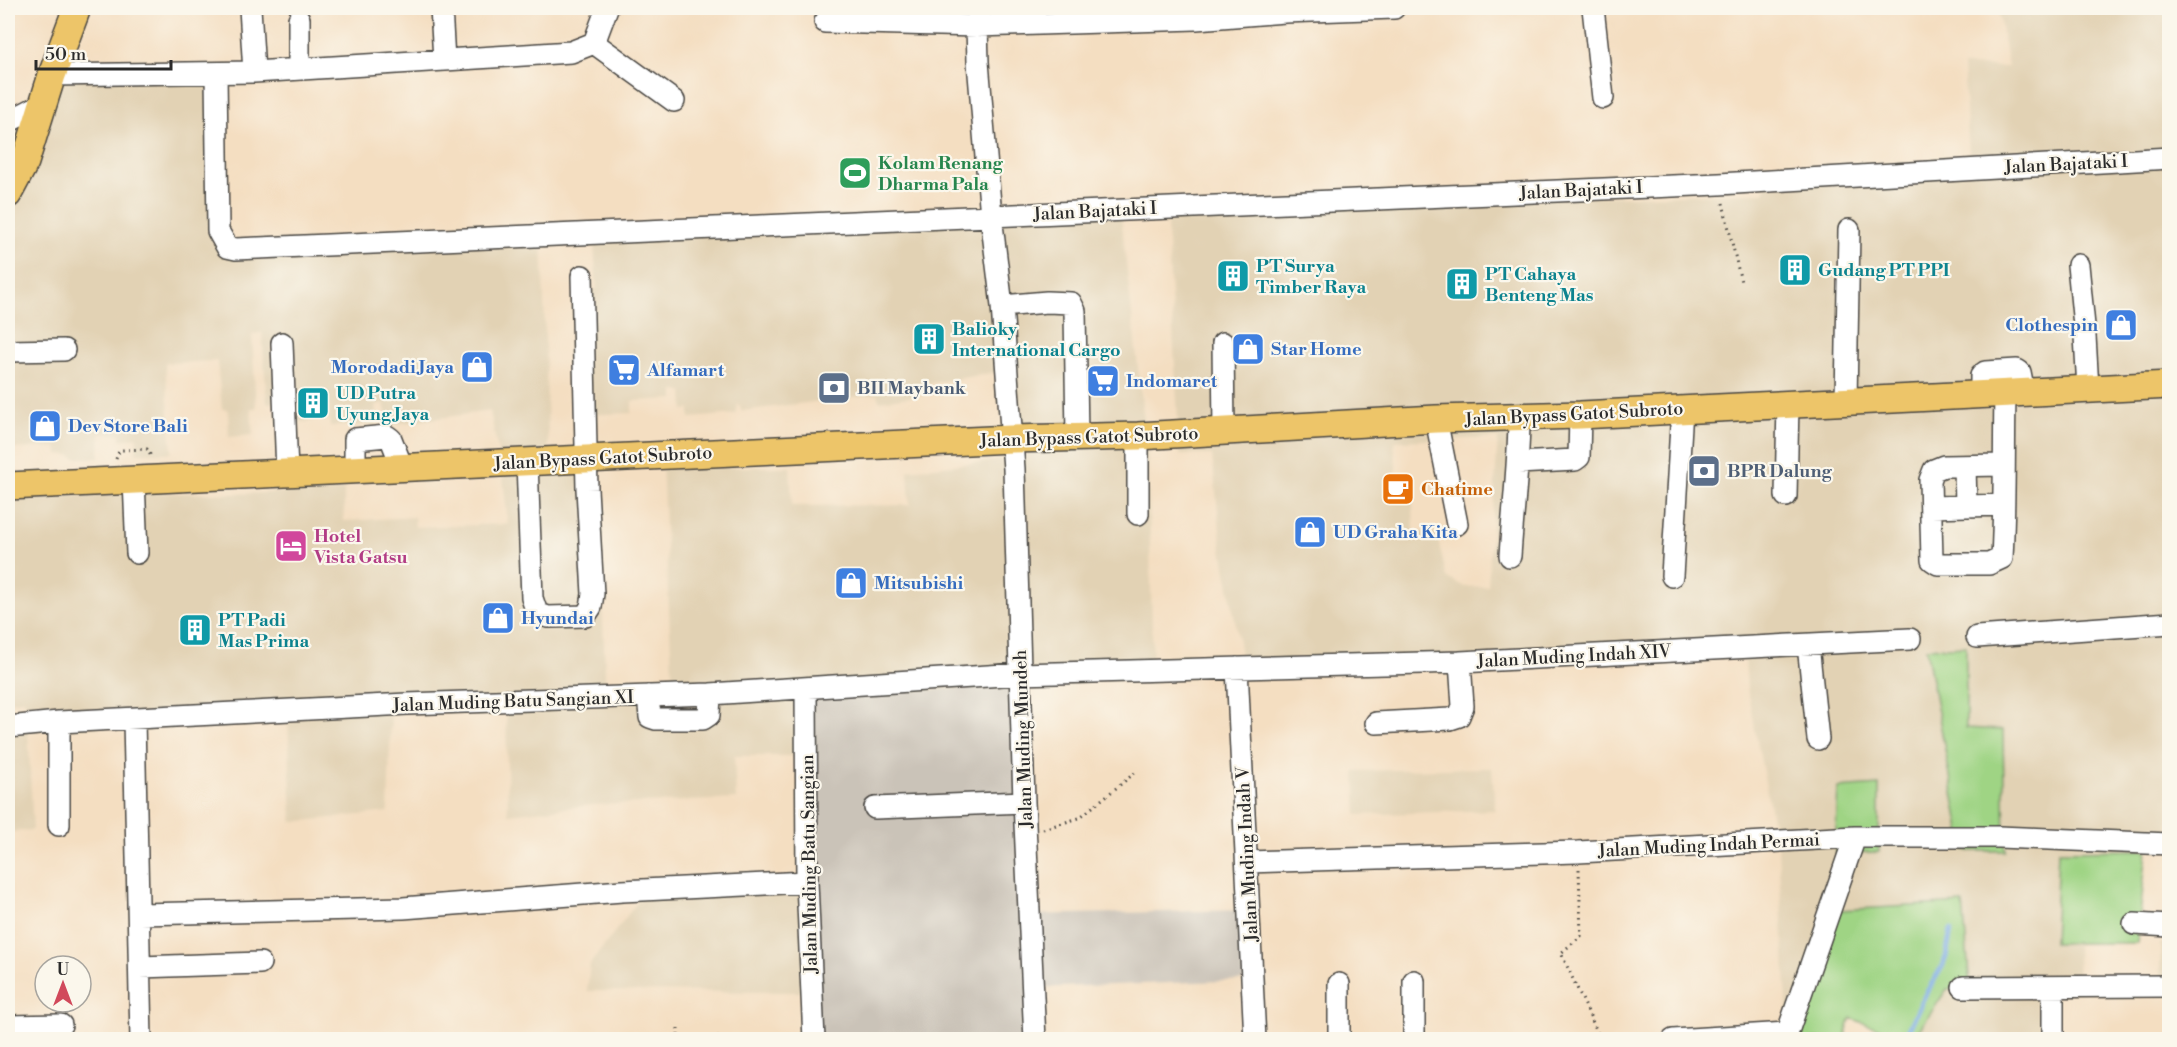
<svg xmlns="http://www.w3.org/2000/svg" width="2177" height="1047" font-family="'Libre Bodoni',serif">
<rect width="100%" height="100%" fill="#fbf7ec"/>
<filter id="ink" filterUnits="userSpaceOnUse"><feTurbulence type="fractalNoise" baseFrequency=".0167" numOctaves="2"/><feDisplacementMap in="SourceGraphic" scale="12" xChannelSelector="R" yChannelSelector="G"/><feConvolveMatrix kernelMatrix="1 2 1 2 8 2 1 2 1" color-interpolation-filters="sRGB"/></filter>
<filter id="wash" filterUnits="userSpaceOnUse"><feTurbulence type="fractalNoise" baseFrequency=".008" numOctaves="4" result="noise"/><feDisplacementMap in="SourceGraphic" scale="24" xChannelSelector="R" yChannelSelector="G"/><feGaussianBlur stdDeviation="1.35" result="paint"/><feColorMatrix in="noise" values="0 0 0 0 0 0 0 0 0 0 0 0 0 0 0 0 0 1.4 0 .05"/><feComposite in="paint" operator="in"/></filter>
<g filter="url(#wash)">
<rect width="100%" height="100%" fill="#f4dec1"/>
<path fill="#e2d2b4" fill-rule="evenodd" d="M1998,8H2169V849L2058,851L2054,943L2077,944L2078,993L2054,991V1039H1913L1947,989L1970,988L1962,903L1789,1039L1778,850L1747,688L1744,642L1245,676L1222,549L1212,455H1180L1166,207L1764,193L1766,185L1970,166L1963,66L2008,67ZM1498,438L1488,586L1465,587L1447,578L1436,532H1414L1412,478L1397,479L1394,441ZM1965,646L1966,729L1964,851L1926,649ZM1879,786V852L1835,853L1838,789Z
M53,68L220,77L222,242L542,233L549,468L597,465L606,699L673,693L662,463L712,467H790L792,506L910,505L908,470L1010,459L1008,370L921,385L924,395L879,401L877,394L741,411L740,405H737L736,414L690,418V409L684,410L683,391H674V399L632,401V413L581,415L574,292L597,289L593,232L1120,208L1148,456L1153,675L1015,686L804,756H734L736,799L592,805L508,814L506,709L391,714L388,812L292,822L288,717L28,731L33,830L8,832V735L28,730L24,700L8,702V496L117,492L235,494L344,490V521L414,517L415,527L508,524L503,477L490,411L389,425L384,403L376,405L375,425L330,426L329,406L312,407L313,421L279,424L277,402L267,403L262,332L252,335L256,408H251L253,435L229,437L228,409H222L217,361L165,363L172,453H136L137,437L120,440V434H100L99,458H76L70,455L58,454L57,447L8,449V120L34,125Z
M1492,768L1495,810L1357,815L1355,771Z
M800,883L808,992L587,991L590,964L643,895Z
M2160,943H2169V995H2160Z"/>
<path fill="#cac3b8" d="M1015,686L1026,915L1251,910V980L1029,988L1034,1039H811L801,696Z"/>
<path fill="#9fd484" stroke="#658058" stroke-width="1.5" d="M1966,646V728L2003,730L2005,851H1964L1926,648Z
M1879,785V852L1835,853L1838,788Z
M2147,850L2137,943H2054L2058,851Z
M1963,903L1970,988L1947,989L1913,1039H1905L1851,1018L1844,1039L1792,1040L1840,910Z"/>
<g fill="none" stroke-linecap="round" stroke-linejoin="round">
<path stroke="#7bace6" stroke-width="5" d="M1904,1040L1925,995L1942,967L1946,957L1951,930"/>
</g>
</g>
<g filter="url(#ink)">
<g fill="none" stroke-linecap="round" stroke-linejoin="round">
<defs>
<path id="minor" d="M250,8L254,72
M441,8L444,60
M980,8L977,26L978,62L991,216L1002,306L1014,469L1024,802L1035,1040
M1593,8L1603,98
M299,19V69
M825,22L977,26L1196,19L1285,12L1394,8
M594,43L674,101
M216,73L218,231L227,247L236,249L1719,184L2170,158
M52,75L254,72L571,52L594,43L607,8
M8,122L44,103
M2078,265L2085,336L2088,389
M1002,306L1047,302L1071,303L1075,311L1077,437
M282,343L287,473
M1223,343L1224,432
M8,351L64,350
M1981,394V376L1985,372L2017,370L2020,372L2024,392
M1846,400L1849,230
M1436,419L1457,524
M1138,436V514
M527,462L532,598L537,613L548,617L585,616L591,607L593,594L587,489L582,276
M1518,463L1575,460L1579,457L1580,415
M2004,465L1944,466L1934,470L1930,480L1932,560L1938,564H1989L2002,558C2005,503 2004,448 2005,393
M1965,466L1966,505
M355,469V439L387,436L391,439L402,467
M134,480L137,553
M1786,496L1788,404
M1931,507L2003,505
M1510,556C1513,509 1519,463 1519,417
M1672,576L1682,409
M1977,637L2170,623
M1808,645L1818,739
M1237,668L1255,1040
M806,688L807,882L814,1040
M648,696L650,717L656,719H703L709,715L710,694
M134,720L141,1040
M59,722V825
M1376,723L1450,719L1459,716L1463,706L1460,662
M8,727L59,722L407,704L710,694L1019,674L1460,662L1910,639
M875,808L1024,802
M1248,862L1578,852L1855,837H1999L2170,844
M139,914L403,908L622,891L807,882
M2134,924L2170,926
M140,967L260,963
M1339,984V1040
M1963,987L2170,986
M8,1026L61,1025
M1414,1040V981
M1673,1040L1787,1033
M1785,1040L1855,837
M2053,1040V987"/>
<path id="major" d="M8,194L25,162L52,75L77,8
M8,486L1011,439L1138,436L1436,419L1580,415L2170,385"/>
</defs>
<use href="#minor" stroke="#494642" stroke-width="24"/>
<use href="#major" stroke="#494642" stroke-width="30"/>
<path stroke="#494642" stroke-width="3" stroke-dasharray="1.5 4.5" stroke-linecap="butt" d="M1723,203L1741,282
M116,459L119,451L121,450L147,449L152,458
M1043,829L1079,818L1136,772
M1579,869L1581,936L1561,953L1601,1040
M678,1028V1040
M717,1035L718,1040"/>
<use href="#minor" stroke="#fff" stroke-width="21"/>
<use href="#major" stroke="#edc569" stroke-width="27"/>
</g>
</g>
<defs>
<symbol id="stadium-square" viewBox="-11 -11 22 22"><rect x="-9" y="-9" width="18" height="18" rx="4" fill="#2e9e5b" stroke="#fbf7ec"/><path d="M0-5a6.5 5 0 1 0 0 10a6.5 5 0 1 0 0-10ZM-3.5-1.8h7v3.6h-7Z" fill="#fff"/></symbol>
<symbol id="building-square" viewBox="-11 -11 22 22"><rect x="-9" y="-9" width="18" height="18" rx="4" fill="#0f9aa8" stroke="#fbf7ec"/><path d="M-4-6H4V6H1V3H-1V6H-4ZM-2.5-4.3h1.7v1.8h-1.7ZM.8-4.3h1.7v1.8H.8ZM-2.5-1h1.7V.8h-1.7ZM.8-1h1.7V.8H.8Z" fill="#fff"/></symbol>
<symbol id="shop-square" viewBox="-11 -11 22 22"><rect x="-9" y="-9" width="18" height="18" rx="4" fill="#3f7fe0" stroke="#fbf7ec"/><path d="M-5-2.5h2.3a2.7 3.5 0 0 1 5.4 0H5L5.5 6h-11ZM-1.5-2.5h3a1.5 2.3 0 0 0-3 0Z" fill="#fff"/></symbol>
<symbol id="supermarket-square" viewBox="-11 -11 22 22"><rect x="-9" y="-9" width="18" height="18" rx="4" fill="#3f7fe0" stroke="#fbf7ec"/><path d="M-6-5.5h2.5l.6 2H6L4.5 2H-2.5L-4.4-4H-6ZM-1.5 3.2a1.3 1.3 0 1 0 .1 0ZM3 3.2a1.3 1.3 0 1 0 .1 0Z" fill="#fff"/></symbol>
<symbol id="bank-square" viewBox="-11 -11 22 22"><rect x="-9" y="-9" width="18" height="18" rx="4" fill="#5c6f8a" stroke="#fbf7ec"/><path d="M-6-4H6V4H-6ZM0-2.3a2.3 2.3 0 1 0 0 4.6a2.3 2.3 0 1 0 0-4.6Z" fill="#fff"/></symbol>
<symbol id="cafe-square" viewBox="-11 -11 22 22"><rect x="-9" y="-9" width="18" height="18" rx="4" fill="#e8710a" stroke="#fbf7ec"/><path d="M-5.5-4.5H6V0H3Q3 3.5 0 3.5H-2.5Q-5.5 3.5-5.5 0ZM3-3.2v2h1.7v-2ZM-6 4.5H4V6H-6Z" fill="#fff"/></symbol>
<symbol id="hotel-square" viewBox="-11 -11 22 22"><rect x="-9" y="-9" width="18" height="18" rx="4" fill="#d1479c" stroke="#fbf7ec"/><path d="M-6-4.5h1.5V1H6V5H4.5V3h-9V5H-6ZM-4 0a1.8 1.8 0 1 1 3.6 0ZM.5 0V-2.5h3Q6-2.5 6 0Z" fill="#fff"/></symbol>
</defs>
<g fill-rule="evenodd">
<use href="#stadium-square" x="836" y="154" width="38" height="38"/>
<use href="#building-square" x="1776" y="251" width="38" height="38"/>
<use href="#building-square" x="1214" y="257" width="38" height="38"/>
<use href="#building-square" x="1443" y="265" width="38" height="38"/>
<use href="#shop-square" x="2102" y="306" width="38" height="38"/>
<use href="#building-square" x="910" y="320" width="38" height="38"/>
<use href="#shop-square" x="1229" y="330" width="38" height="38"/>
<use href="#shop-square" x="458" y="348" width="38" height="38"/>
<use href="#supermarket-square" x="605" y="351" width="38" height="38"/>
<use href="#supermarket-square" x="1084" y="362" width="38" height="38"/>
<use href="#bank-square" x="815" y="369" width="38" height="38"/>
<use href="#building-square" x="294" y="384" width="38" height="38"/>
<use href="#shop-square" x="26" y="407" width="38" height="38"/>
<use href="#bank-square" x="1685" y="452" width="38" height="38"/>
<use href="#cafe-square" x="1379" y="470" width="38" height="38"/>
<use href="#shop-square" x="1291" y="513" width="38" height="38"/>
<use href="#hotel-square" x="272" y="527" width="38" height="38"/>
<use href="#shop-square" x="832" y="564" width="38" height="38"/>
<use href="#shop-square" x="479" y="599" width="38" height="38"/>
<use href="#building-square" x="176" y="611" width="38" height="38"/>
</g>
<g text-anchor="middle" stroke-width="4.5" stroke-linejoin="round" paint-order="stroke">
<g font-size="18" font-weight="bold" fill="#27864d" stroke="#fbf7ec" text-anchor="start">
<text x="878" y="169">Kolam Renang<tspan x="878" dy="21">Dharma Pala</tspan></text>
</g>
<g font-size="18" fill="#2b2b2b" stroke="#fbf7ec">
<text transform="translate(2066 164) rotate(-3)" y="6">Jalan Bajataki I</text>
<text transform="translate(1581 190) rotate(-3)" y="6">Jalan Bajataki I</text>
<text transform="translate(1095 211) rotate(-3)" y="6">Jalan Bajataki I</text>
<text transform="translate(1574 414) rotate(-3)" y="6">Jalan Bypass Gatot Subroto</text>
<text transform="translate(1089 437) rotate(-2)" y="6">Jalan Bypass Gatot Subroto</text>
<text transform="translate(603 458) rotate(-3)" y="6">Jalan Bypass Gatot Subroto</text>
<text transform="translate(1574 656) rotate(-3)" y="6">Jalan Muding Indah XIV</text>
<text transform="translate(513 701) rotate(-2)" y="6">Jalan Muding Batu Sangian XI</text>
<text transform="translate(1023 739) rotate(-92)" y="6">Jalan Muding Mundeh</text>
<text transform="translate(1709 845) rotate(-3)" y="6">Jalan Muding Indah Permai</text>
<text transform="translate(1247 854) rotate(-93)" y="6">Jalan Muding Indah V</text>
<text transform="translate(809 864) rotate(-91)" y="6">Jalan Muding Batu Sangian</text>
</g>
<g font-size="18" font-weight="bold" fill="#0d838f" stroke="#fbf7ec" text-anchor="start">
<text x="1256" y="272">PT Surya<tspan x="1256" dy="21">Timber Raya</tspan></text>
<text x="1818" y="276">Gudang PT PPI</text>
<text x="1485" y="280">PT Cahaya<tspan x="1485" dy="21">Benteng Mas</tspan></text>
<text x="952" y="335">Balioky<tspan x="952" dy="21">International Cargo</tspan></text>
<text x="336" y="399">UD Putra<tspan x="336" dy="21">Uyung Jaya</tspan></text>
<text x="218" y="626">PT Padi<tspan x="218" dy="21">Mas Prima</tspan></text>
</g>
<g font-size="18" font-weight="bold" fill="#366cbe" stroke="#fbf7ec" text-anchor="start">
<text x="2098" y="331" text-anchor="end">Clothespin</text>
<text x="1271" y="355">Star Home</text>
<text x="454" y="373" text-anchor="end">Morodadi Jaya</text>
<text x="647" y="376">Alfamart</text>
<text x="1126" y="387">Indomaret</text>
<text x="68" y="432">Dev Store Bali</text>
<text x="1333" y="538">UD Graha Kita</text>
<text x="874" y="589">Mitsubishi</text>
<text x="521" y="624">Hyundai</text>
</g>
<g font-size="18" font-weight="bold" fill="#4e5e75" stroke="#fbf7ec" text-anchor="start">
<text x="857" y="394">BII Maybank</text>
<text x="1727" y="477">BPR Dalung</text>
</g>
<g font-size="18" font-weight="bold" fill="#c56008" stroke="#fbf7ec" text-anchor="start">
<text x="1421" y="495">Chatime</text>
</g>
<g font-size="18" font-weight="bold" fill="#b23c85" stroke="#fbf7ec" text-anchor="start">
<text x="314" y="542">Hotel<tspan x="314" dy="21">Vista Gatsu</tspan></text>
</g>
</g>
<rect width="2177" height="1047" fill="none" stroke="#fbf7ec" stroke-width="30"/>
<g transform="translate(63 984)"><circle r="28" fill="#fbf7ec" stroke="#a8a59f" stroke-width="1.5"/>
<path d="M0-4.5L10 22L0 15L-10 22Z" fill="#d1495b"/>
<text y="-9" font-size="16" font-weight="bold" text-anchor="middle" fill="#2b2b2b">U</text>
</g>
<path d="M36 60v9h135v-9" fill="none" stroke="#2b2b2b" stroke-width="3"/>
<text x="45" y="60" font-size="18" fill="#2b2b2b" stroke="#fbf7ec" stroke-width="4.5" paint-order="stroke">50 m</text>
</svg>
